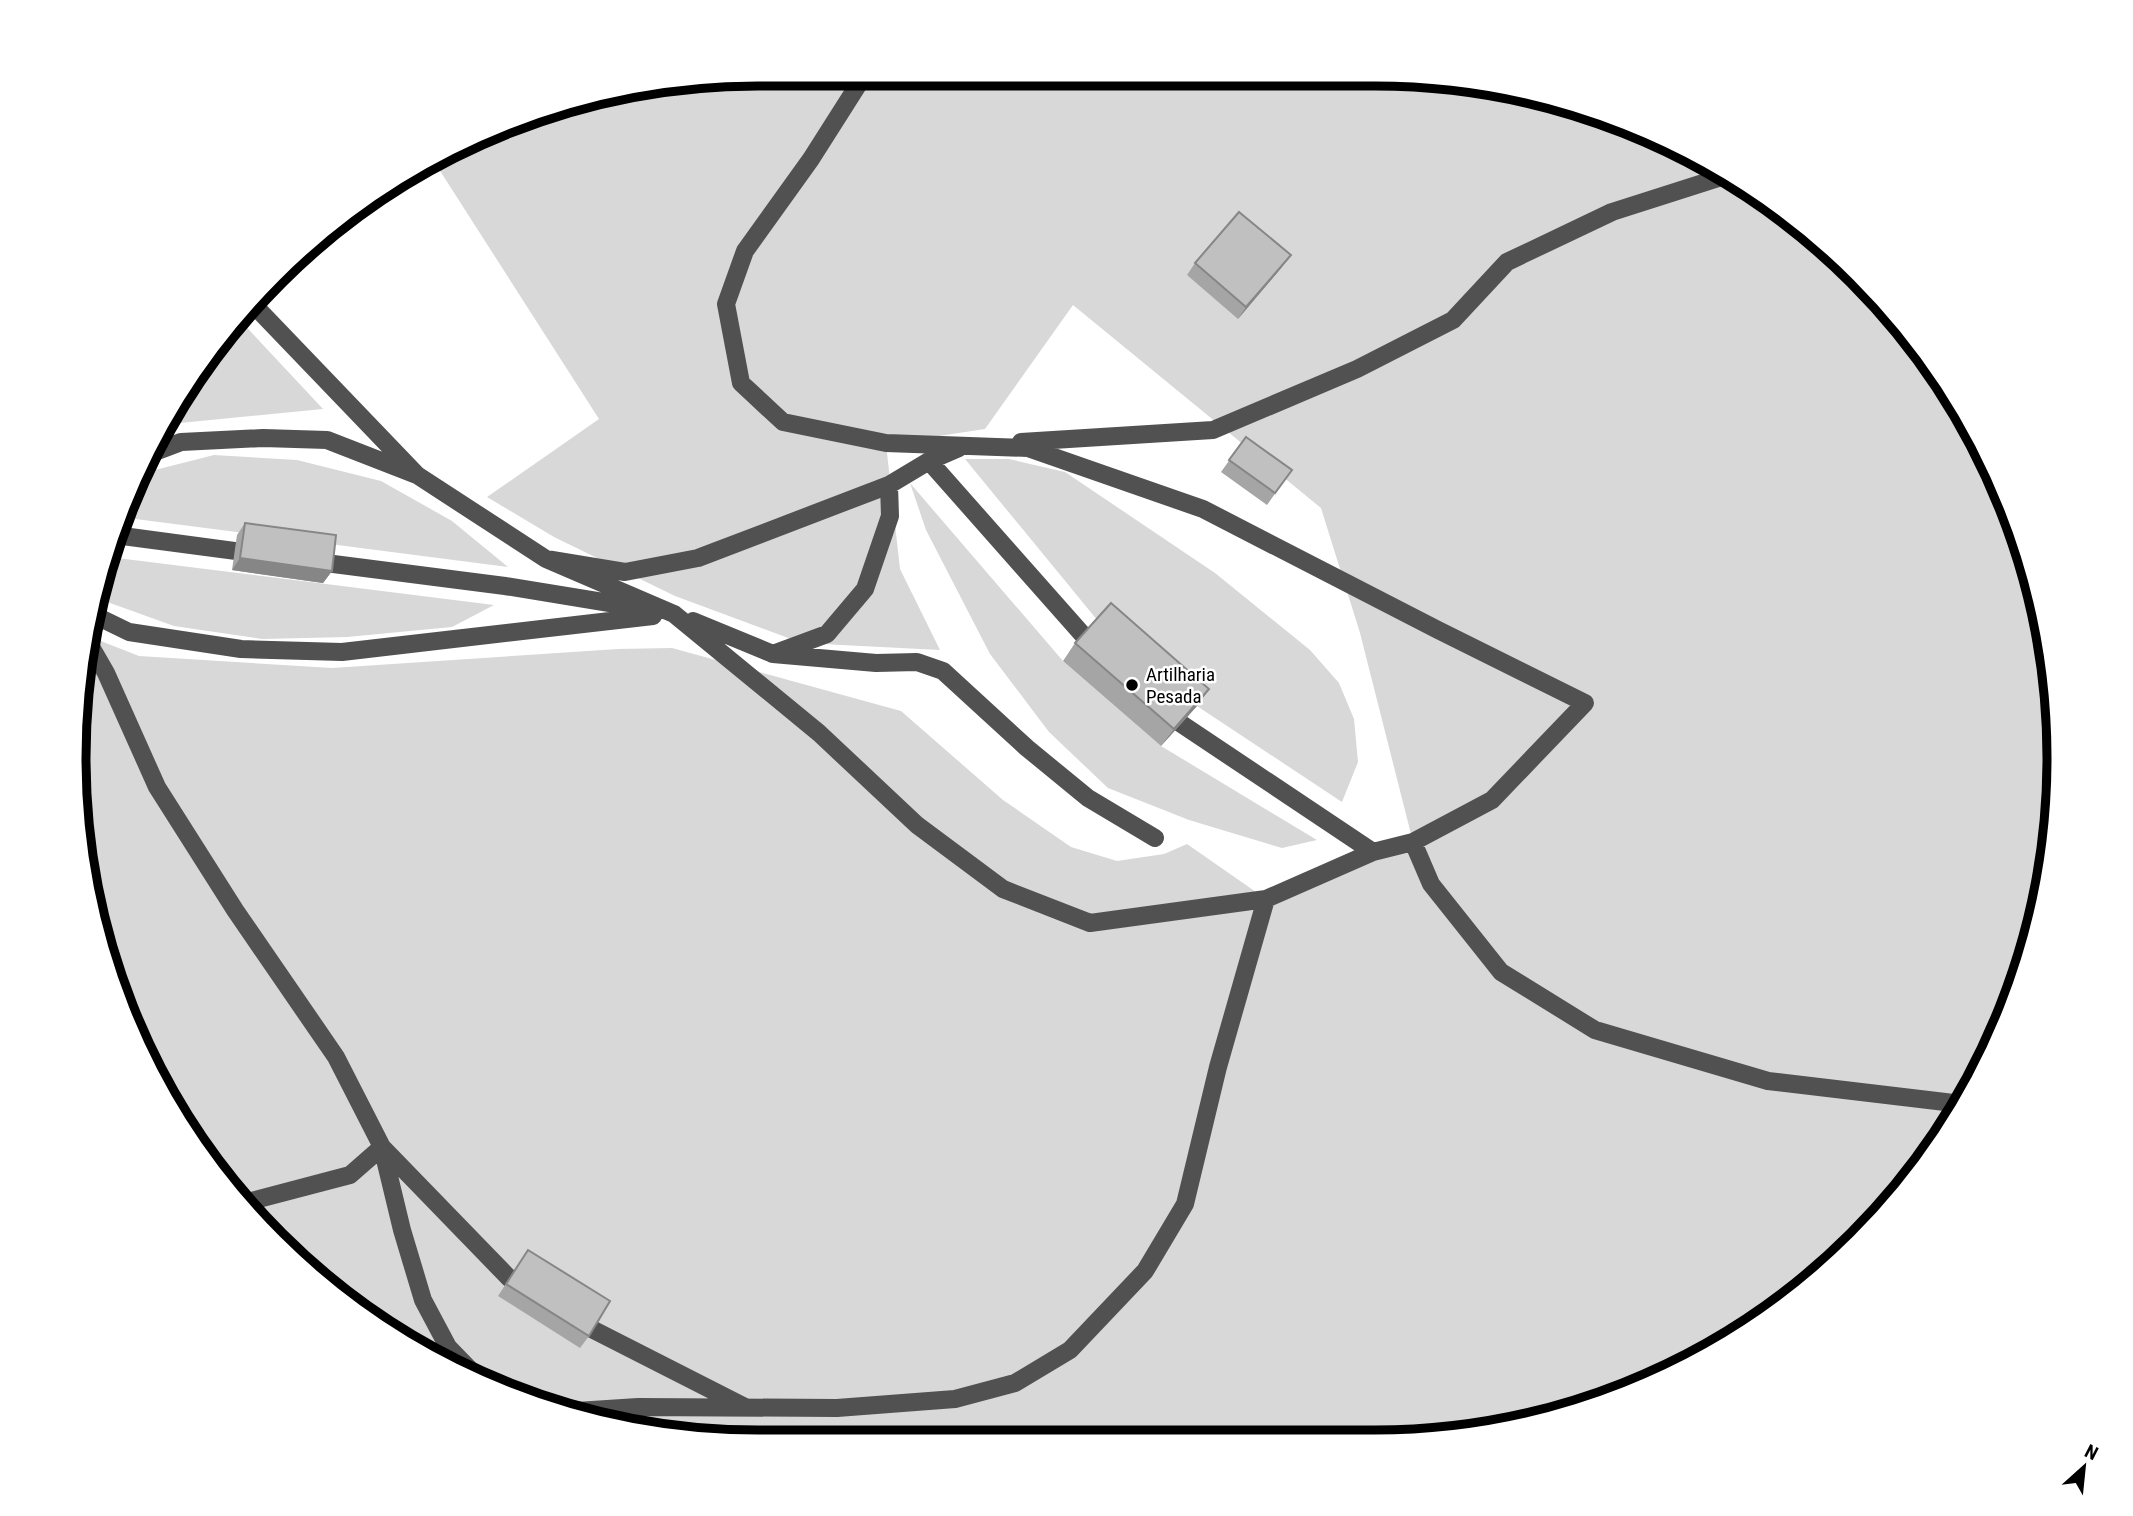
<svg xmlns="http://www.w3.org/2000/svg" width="2133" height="1516" font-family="'Roboto Condensed',sans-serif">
<rect width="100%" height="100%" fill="#fff"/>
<path fill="#d8d8d8" d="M758,74H1375L1509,87L1717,165L1792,215L1889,306L1968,415L2023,538L2054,668L2058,802L2036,935L1989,1060L1918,1174L1827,1272L1677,1372L1465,1437L714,1441L581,1419L456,1372L342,1301L244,1210L144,1060L87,891L79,669L88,636L139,656L332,668L618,649L672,648L901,711L1003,800L1071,847L1117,861L1164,854L1187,844L1266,899L1413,842L1360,633L1321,508L1073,305L985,429L886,444L900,569L940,650L802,643L675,596L554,537L487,497L599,419L435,163L580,97Z
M237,317L323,409L170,424Z
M214,455L297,460L381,481L452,521L508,567L120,517L128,492L155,470Z
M965,459H1009L1065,472L1215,573L1310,650L1339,683L1354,719L1358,762L1342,802L1197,706L1098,621Z
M910,483L1063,661L1161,746L1317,840L1282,848L1189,820L1108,788L1049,732L990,654L926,530Z
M109,557L494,605L452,627L347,637L262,639L174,626L99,599Z"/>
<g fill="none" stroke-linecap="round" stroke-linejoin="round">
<path stroke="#515151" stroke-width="18" d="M1021,442L1213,430L1357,369L1453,320L1507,262L1612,212L1731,174
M152,453L181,442L263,438L327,440L417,475L250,301
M929,461L1098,652
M417,475L546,559L625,572L698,558L889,485L929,461L959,448
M889,485L890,516L865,589L827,634L773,654L876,663L917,662L943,671L1027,748L1088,798L1155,838
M115,535L258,554
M546,559L674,614L819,733L917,825L1003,889L1090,923L1266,899L1373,852L1413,842L1492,800L1585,703L1438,630L1203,509L1028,448L886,443L783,422L741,383L726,304L745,251L811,159L865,74
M310,561L505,586L646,609
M94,615L129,632L241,649L342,652L653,616
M693,621L773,654
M87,640L106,673L157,787L235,910L336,1057L382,1147L402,1230L423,1300L448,1347L482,1382
M1162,711L1373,852
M1413,842L1431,884L1501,972L1595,1030L1768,1081L1962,1104
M240,1204L350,1175L382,1147L509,1278L526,1290
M574,1320L745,1407
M561,1412L638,1407L837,1408L955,1399L1015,1383L1070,1350L1145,1271L1185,1204L1218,1067L1266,899"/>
</g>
<path fill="#a5a5a5" d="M1195,263L1282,267L1238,319L1187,275Z
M1246,437L1292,470L1267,505L1221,472Z
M245,523L332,571L323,583L232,570L237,535Z
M1075,643L1209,689L1197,706L1161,746L1063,661Z
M528,1250L589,1336L580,1348L498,1296Z"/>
<path fill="#868686" d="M1291,255L1282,267L1238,319L1246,307Z
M240,558L332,571L323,583L232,570Z
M1209,689L1197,706L1161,746L1174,729Z"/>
<path fill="#c0c0c0" stroke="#868686" stroke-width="2" d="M1239,212L1291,255L1246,307L1195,263Z
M1246,437L1292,470L1275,493L1229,460Z
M245,523L336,535L332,571L240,558Z
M1111,603L1209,689L1174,729L1075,643Z
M528,1250L610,1301L589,1336L506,1284Z"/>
<circle fill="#000" stroke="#fff" stroke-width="2.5" cx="1132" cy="685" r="7"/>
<g text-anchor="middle" stroke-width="5" stroke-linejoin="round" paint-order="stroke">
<g font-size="19" fill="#000" stroke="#fff" text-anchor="start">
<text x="1146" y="681">Artilharia<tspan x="1146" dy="22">Pesada</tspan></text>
</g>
</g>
<path d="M0 0H2133V1516H0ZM758 86H1375A672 672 0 0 1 2047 758V758A672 672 0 0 1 1375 1430H758A672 672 0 0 1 86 758V758A672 672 0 0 1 758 86Z" fill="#fff" fill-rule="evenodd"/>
<path fill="none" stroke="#000" stroke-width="9" d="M758 86H1375A672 672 0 0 1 2047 758V758A672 672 0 0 1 1375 1430H758A672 672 0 0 1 86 758V758A672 672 0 0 1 758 86Z"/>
<g transform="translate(2084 1467) rotate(27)" stroke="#ffffff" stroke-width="5" paint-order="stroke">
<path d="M0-5L12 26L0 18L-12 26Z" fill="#000000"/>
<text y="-10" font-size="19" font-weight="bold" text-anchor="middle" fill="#000000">N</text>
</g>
</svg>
